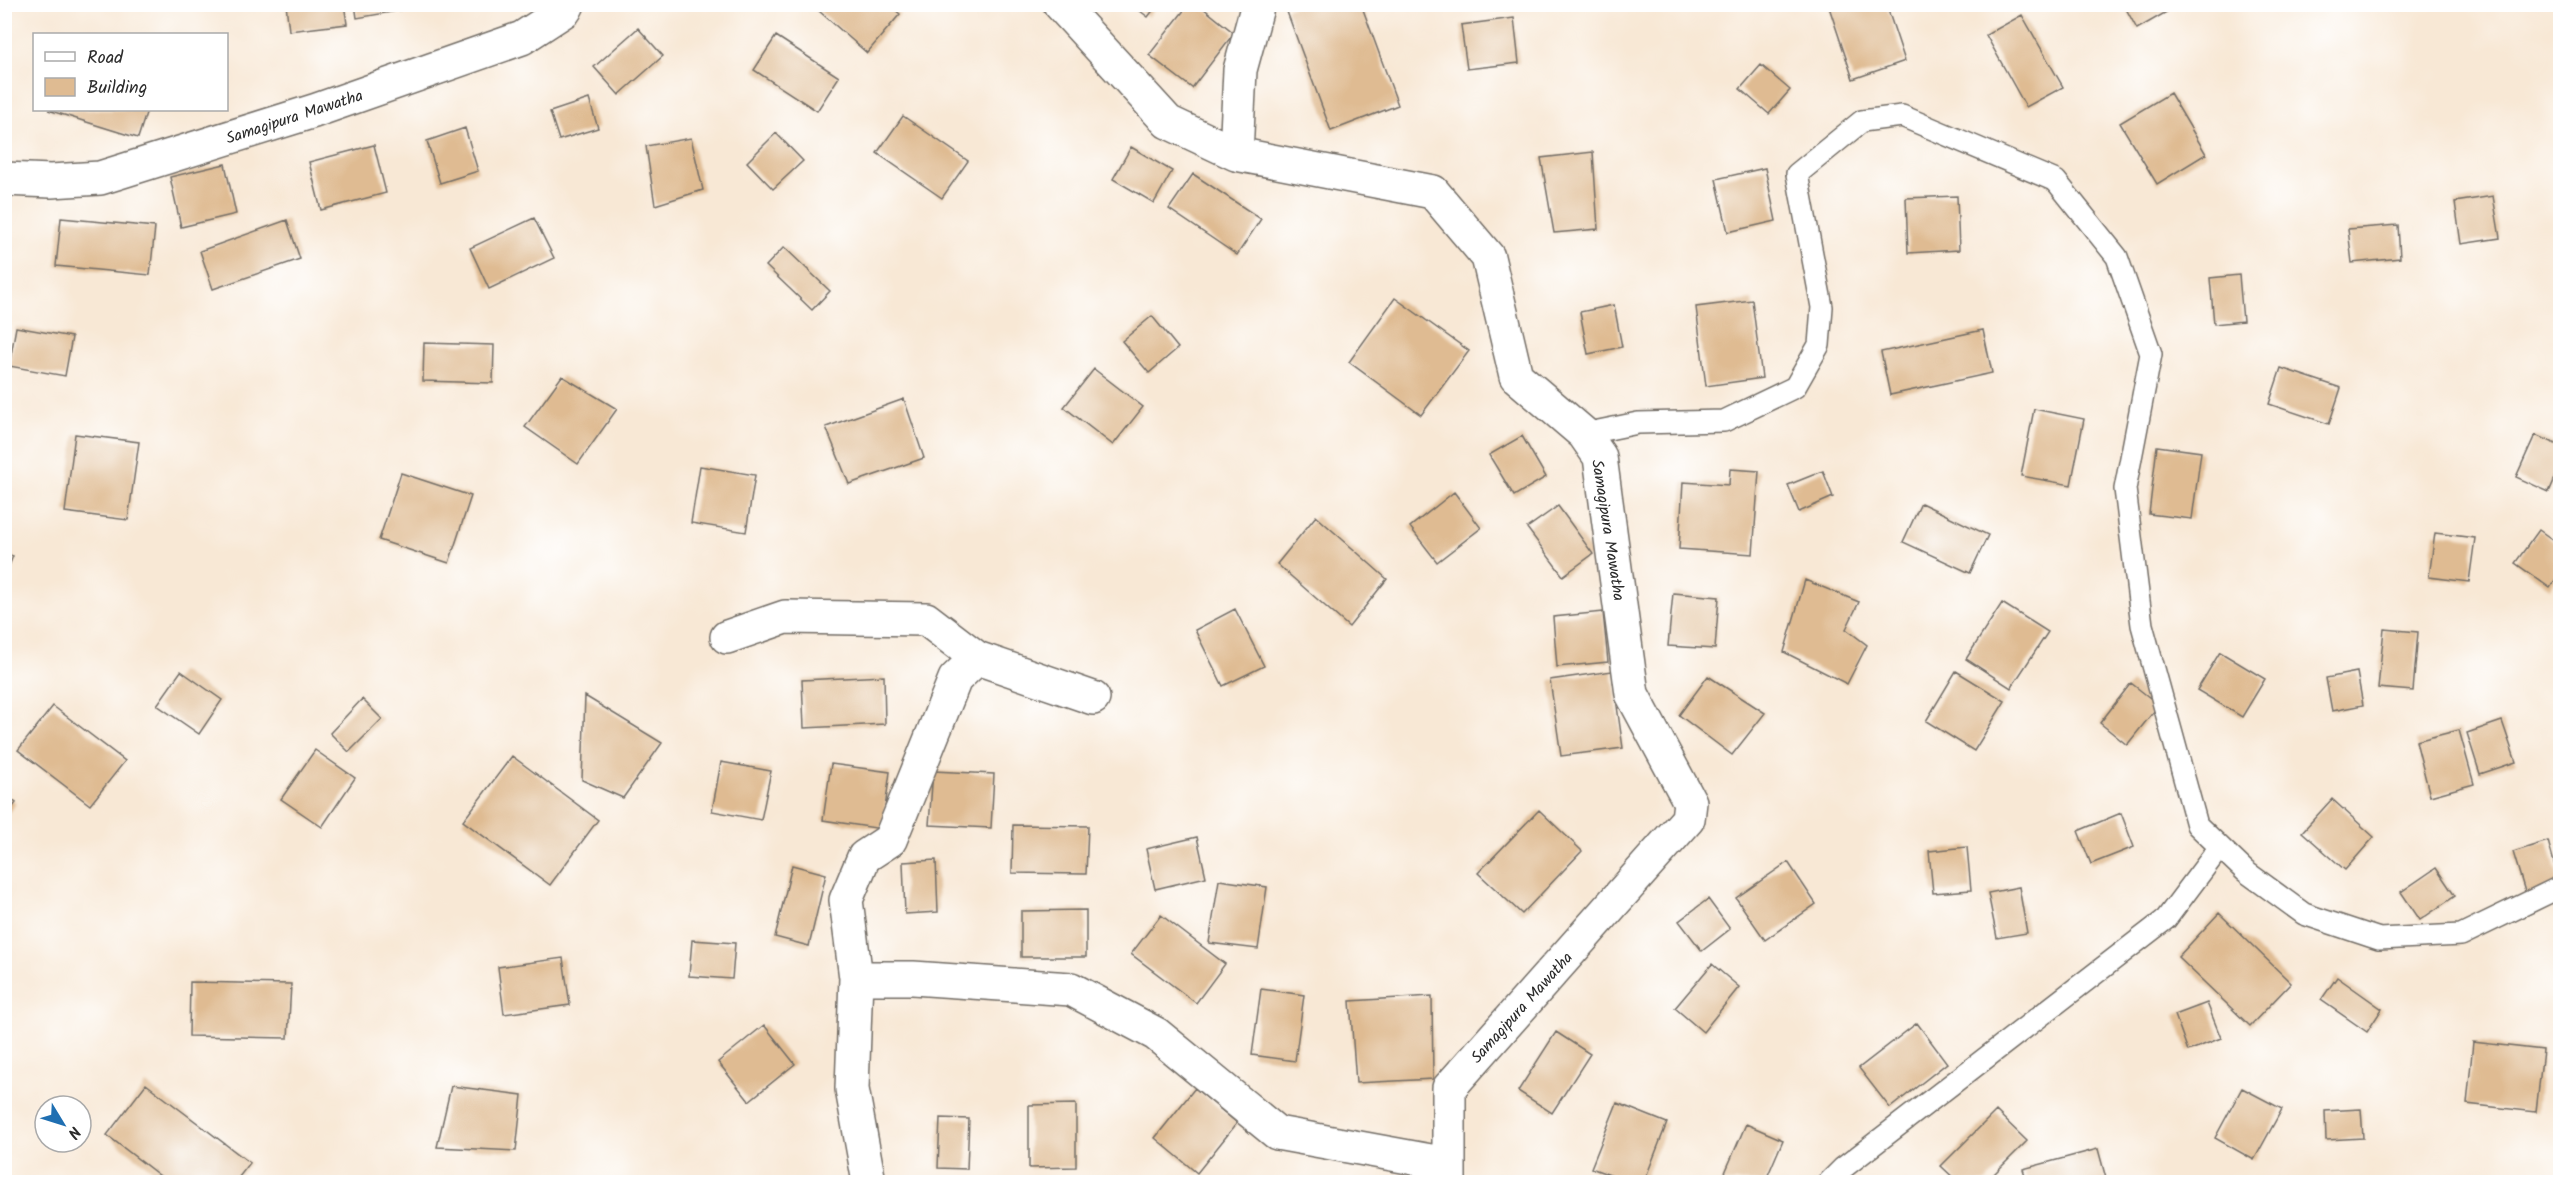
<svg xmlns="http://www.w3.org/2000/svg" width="2565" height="1187" font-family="Kalam,sans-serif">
<rect width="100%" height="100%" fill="#fff"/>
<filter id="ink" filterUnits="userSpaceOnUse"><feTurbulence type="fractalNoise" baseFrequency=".0167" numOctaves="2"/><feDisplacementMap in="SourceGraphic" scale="12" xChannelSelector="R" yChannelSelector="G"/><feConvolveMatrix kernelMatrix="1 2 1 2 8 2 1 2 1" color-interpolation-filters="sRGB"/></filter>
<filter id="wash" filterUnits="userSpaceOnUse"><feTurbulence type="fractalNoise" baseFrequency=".008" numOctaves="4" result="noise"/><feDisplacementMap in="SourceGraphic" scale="24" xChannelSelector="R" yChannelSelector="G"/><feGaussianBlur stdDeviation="1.35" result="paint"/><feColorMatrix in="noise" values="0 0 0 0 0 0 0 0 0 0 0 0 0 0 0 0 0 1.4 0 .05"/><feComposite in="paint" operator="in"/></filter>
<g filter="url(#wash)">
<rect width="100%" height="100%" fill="#f8e8d5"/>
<g id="blocks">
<path fill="#dfbb92" d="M286,4H344L347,24L289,31Z
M355,4H408L409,9L357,18Z
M811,4H888L900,14L867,53Z
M1131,4H1158L1148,17Z
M1189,4H1198L1234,33L1192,88L1149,55Z
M1299,4H1361L1398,105L1331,131L1286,9Z
M1828,4H1886L1905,61L1853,79Z
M2124,5H2167L2170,10L2137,29Z
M2022,15L2063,87L2026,107L1986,35Z
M1514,18L1519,63L1467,69L1461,25Z
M638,28L663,56L619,95L594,67Z
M776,36L839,77L817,111L754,70Z
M1761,65L1790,90L1769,114L1740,89Z
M2170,93L2206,154L2157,184L2120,123Z
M589,99L598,128L559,140L550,112Z
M48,110H147L138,138Z
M903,116L968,161L942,198L877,153Z
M465,128L478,171L440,183L427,141Z
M776,133L803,161L773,189L747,162Z
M691,138L703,190L655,205L646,146Z
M374,145L386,193L321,210L309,162Z
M1131,147L1172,171L1154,203L1113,179Z
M1593,152L1598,229L1554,233L1541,158Z
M225,164L236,214L181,227L170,177Z
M1765,168L1776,221L1728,232L1716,179Z
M1193,174L1261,219L1237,255L1169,209Z
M1957,196L1959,250L1908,253L1906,198Z
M2493,196L2500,238L2461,244L2455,202Z
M61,218L155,227L150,275L56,266Z
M534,218L554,258L489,289L470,248Z
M287,220L300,259L213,289L200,251Z
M2398,225L2400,258L2352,263L2348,229Z
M784,247L830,291L812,310L766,266Z
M2239,275L2243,321L2214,324L2210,278Z
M1395,298L1469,351L1421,415L1349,362Z
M1752,300L1762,378L1706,386L1696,307Z
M1614,305L1622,347L1588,354L1580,312Z
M1152,316L1178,348L1149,373L1122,341Z
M16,327L72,337L65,376L9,366Z
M1983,330L1992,373L1890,395L1881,352Z
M424,343L494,345L493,383L423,381Z
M2281,368L2341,388L2329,424L2269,404Z
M1094,369L1143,407L1113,445L1064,407Z
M562,376L617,409L578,464L525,427Z
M904,399L924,458L849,484L826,427Z
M2034,409L2084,419L2071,485L2021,476Z
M75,434L139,442L128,520L65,512Z
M2535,435L2560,446V467L2549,492L2516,477Z
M1522,436L1546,477L1514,496L1489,455Z
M2157,446L2201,452L2192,519L2149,514Z
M700,466L755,475L746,532L691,523Z
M1730,469L1759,471L1753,554L1679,549L1683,482L1729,485Z
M1823,471L1833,497L1799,512L1788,485Z
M401,473L471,496L449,563L379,540Z
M1454,492L1481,528L1437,562L1410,527Z
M1921,503L1988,535L1970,573L1903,542Z
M1558,506L1593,554L1563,576L1527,528Z
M1316,516L1387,579L1349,627L1277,564Z
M2539,530L2560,545V573L2550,588L2515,563Z
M2435,533L2475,538L2469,582L2429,577Z
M4,553L13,556L5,576H4Z
M1805,580L1859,602L1846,629L1867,645L1847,684L1784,652Z
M1673,593L1719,597L1715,649L1668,646Z
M2002,603L2048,632L2011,688L1966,659Z
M1235,609L1264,666L1223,686L1195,630Z
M1603,612L1608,662L1557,667L1553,617Z
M2384,629L2418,632L2413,691L2378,688Z
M2220,652L2265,679L2242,717L2197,690Z
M181,671L222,700L199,734L157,705Z
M1612,671L1623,748L1561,756L1550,680Z
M1956,671L2005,701L1974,751L1926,721Z
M2357,672L2363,705L2332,711L2326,678Z
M884,676L885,724L804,728L802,680Z
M1708,676L1765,713L1732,755L1679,715Z
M2131,683L2159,705L2127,745L2100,723Z
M585,696L662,743L623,798L582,780Z
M362,699L382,719L349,752L330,733Z
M53,706L125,761L90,805L18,750Z
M2502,721L2516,762L2480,774L2467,733Z
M2459,730L2474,784L2430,796L2416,741Z
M315,750L355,778L322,827L281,799Z
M512,756L598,820L550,885L463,821Z
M721,762L771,771L761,820L712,811Z
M831,764L890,772L882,829L823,820Z
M933,771L994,774L991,828L929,825Z
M4,794L16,803L4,818Z
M2332,799L2374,837L2345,870L2302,832Z
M1539,810L1582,851L1522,914L1478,873Z
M2121,813L2134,847L2091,864L2078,831Z
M1013,825L1088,826L1086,874L1012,873Z
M1197,837L1206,877L1155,889L1146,849Z
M2548,841L2560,884L2526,895L2513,852Z
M1967,847L1971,890L1933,893L1929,851Z
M936,860L938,912L905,914L903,862Z
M1788,862L1816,904L1765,940L1736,898Z
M792,865L826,874L809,946L775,937Z
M2436,868L2455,896L2420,920L2401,892Z
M1219,880L1267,887L1258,949L1209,943Z
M2019,887L2027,933L1997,938L1988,893Z
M1708,899L1730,929L1702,951L1679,921Z
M1086,910V957H1021V911Z
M2219,913L2291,983L2250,1026L2178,957Z
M1161,915L1225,964L1196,1003L1131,954Z
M692,940L735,943L732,979L689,976Z
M563,958L570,1005L504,1014L498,967Z
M1712,964L1739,987L1703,1032L1675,1008Z
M2337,977L2382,1009L2367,1032L2321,1000Z
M190,982L291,984L288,1038L189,1036Z
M1261,989L1304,995L1295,1061L1252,1055Z
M1432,996L1433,1079L1356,1083L1350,1001Z
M2207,1003L2221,1038L2188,1051L2175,1015Z
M1917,1023L1947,1063L1890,1108L1859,1068Z
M764,1025L795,1064L749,1101L718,1062Z
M1556,1032L1590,1054L1552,1113L1518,1091Z
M2473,1042L2543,1050L2536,1112L2467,1104Z
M146,1084L250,1163L235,1182H168L107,1135Z
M451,1086L522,1095L516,1151L437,1147Z
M1195,1088L1237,1123L1197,1173L1155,1138Z
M2242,1088L2282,1109L2254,1160L2215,1138Z
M1617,1103L1667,1123L1644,1182H1629L1591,1168Z
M1076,1104V1167L1029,1168V1105Z
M2361,1109L2363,1138L2326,1140L2325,1111Z
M1996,1111L2027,1141L1986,1182H1958L1941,1166Z
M940,1118L969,1119L967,1169L938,1168Z
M1746,1124L1783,1140L1765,1182H1721Z
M2098,1149L2107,1182H2027L2023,1169Z"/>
</g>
</g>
<g filter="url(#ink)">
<use href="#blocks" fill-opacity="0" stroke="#736d66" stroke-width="1.5"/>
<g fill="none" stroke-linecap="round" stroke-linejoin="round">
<defs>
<path id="lane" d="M1584,434L1638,423L1724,421L1795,387L1819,345L1822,307L1797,174L1862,121L1902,116L2056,181L2117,257L2151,354L2125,489L2142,625L2197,825L2245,871L2304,914L2379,939L2461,935L2560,887
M1829,1182L1843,1168L2166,919L2220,847"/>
<path id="street" d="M1060,4L1168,122L1236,154L1433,192L1488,257L1516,376L1584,434L1600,457L1632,694L1690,802L1688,819L1449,1088V1182
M1236,154L1240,70L1258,4
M4,179L51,181L100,178L314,111L522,38L565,10L568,4
M727,637L785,617L926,619L977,658L1093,698
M856,978H913L1071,989L1156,1034L1277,1133L1447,1164
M869,1182L852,1089L856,978L846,900L864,857L890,840L955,679L977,658"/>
</defs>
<use href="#lane" stroke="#736d66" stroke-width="24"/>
<use href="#street" stroke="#736d66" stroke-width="36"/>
<use href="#lane" stroke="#fff" stroke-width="21"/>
<use href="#street" stroke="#fff" stroke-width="33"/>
</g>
</g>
<g text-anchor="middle" stroke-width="4.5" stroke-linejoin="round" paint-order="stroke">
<g font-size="16" fill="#2b2b2b" stroke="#fff">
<text transform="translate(294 116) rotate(-18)" y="6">Samagipura Mawatha</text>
<text transform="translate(1609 530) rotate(81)" y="6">Samagipura Mawatha</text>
<text transform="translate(1521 1007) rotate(-48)" y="6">Samagipura Mawatha</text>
</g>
</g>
<rect width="2565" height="1187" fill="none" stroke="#fff" stroke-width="24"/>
<rect x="33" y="33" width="195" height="78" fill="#ffffff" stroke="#aaaaaa" stroke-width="1.5"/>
<rect x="45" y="52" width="30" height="9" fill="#ffffff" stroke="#aaaaaa" stroke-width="1.5"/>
<text x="87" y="63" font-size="18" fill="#2b2b2b">Road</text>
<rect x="45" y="78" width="30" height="18" fill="#dfbb92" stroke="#aaaaaa" stroke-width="1.5"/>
<text x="87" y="93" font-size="18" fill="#2b2b2b">Building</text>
<g transform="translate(63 1124) rotate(128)"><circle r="28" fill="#ffffff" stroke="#aaaaaa" stroke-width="1.5"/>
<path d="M0-4.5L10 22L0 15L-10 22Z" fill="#1f6fb2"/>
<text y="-9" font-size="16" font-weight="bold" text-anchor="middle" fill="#2b2b2b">N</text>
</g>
</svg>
